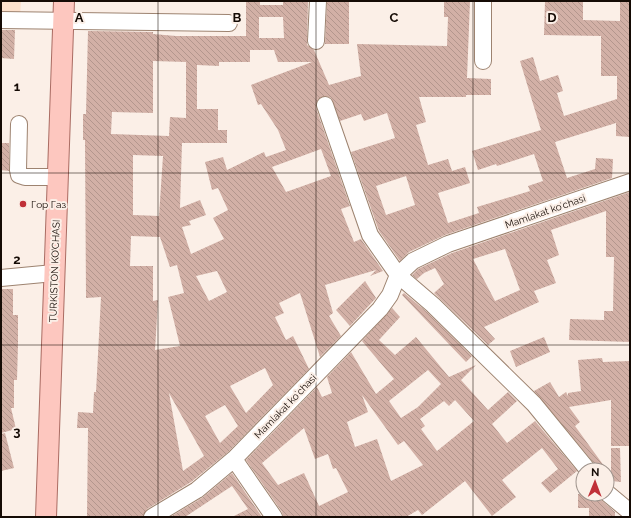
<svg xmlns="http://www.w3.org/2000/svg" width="631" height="518" font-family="Raleway,sans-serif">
<defs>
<pattern id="building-back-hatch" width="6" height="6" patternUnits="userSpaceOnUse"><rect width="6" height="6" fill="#d2b0a6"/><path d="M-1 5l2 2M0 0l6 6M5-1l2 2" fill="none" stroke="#b3968d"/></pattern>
</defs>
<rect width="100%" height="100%" fill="#fbefe7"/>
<path fill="#fce0cb" d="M1,1H21L20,15L1,14Z"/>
<path fill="url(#building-back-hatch)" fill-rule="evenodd" d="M246,1H260V5H283V1H308L307,45L314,50L329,85L361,76L357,44L447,46L448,17H444V1H470L467,78L491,79V95H466V97H419L426,122L416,125L428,165L448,159L452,171L465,167L470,183L438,193L448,223L479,213L477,207L530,191L528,186L543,181L534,154L497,166L496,164L478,170L472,151L541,130L520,61L533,57L540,81L558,75L563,91L557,93L564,116L617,99V76H601V36L544,35L545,1H583V20L620,21V1H630V137L616,136V123L555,142L567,178L595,169L596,158L613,159L612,178L445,235L409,252L400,261L379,231L351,152L395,138L387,113L364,121L361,114L340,121L331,98L326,96L318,99L316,108L350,206L341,209L354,242L361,239L383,271L370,276L376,270L325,285L333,313L329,316L341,336L320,357L300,293L279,303L284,313L275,317L286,340L293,336L309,369L228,452L191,482L147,509L143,517H87L88,428H77L78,412L93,413L94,392H96L101,297L86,298L85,140H83V114H86L88,31L153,32V34L176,36H246ZM259,17H283L284,38H259ZM250,50H274L278,62H312L251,85L258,105L261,104L278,130L286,150L266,157L264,152L227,170L223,157L205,162L212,190L218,188L228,210L213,218L224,239L191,254L182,227L191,225L189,221L206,215L200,200L180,208L182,143H227V130H218V109H197V65L219,66V62H250ZM153,61L186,62V118L170,117L169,136L111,134L112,112L153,113ZM321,149L331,176L286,192L272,167ZM133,155L163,156L159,216L133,215ZM406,176L415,205L386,215L376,186ZM131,236L160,237L170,267L177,265L184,293L168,297L180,346L155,350L158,300L153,301V266H130ZM217,271L227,292L209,301L196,276ZM265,368L273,385L246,413L230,386ZM169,393L204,456L183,471ZM225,405L238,426L220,443L205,416Z
M327,1H349V44H325Z
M1,30H15L14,59L1,58Z
M1,143H9V171L1,170Z
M630,192V342L569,340L570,319L604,320V311H613L614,257H606V211L551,230L559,255L547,260L556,283L534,291L539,302L484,327L495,339L488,345L434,293L444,284L435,268L424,273L417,279L412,275L418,269L452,253ZM505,249L520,290L495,301L473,259Z
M365,281L376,298L350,326L336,310Z
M1,289H13V315H18V344L17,380H14V408H11L16,429L1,433Z
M404,293L427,312L472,356L466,362L402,295Z
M392,308L400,317L379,340L395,355L416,337L449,377L476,365L461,380L488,410L508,392L517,401L492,424L507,443L535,421L577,471L550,493L541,483L558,469L542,448L502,480L516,497L492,516L465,481L422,515L418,510L406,517H283L282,512L246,460L317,387L322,397L332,393L327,377L351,352L376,394L394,379L362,341ZM428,370L441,384L418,407L401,418L389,401ZM362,395L398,445L404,441L423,465L391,481L377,439L355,447L347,422L368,412ZM455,400L474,421L437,451L421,429L425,426L420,419L444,401L449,406ZM304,428L315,459L328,454L333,469L336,468L348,492L319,506L304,473L278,485L262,463Z
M544,337L550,352L516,367L510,351Z
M602,358L603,362L630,361V446H611V400L569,407L580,422L575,426L607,470H597L595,464L534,391L550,382L559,397L566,392L568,396V393L581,391L578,360Z
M5,433L14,468L1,471V434Z
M611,448H620L621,482L611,481Z
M232,473L262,517H232L248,509L232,486L185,517H170L202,498Z
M578,494H598L601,500L615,512V517H589V508H578Z"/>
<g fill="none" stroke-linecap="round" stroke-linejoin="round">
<defs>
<path id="minor" d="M1,20L229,23
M316,41L318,1
M483,61V1
M325,105L370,235L398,275L433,305L534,404L588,470
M19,124L18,170L19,175L25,177H58
M1,278L54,273
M234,459L274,517
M607,493L630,512
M152,517L197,490L234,459L380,309L390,295L398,275L413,261L448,244L630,182"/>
<path id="major" d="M46,517L64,1"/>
</defs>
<use href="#minor" stroke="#9d8370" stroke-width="18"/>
<use href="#major" stroke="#aa6c63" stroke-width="22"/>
<use href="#minor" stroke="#fff" stroke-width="16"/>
<use href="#major" stroke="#fdc7bf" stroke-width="20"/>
</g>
<path fill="none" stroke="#150b05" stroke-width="1" stroke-opacity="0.55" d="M158,1V517M316,1V517M473,1V517M1,173H630M1,345H630"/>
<circle fill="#c03038" stroke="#fbefe7" stroke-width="1.5" cx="23" cy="204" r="4"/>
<g text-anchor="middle" stroke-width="4" stroke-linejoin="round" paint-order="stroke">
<g font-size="10" fill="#150b05" stroke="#fbefe7" text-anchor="start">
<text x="31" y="208">Гор Газ</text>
</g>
<g font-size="10" fill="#150b05" stroke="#fbefe7">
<text transform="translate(545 211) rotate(-19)" y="4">Mamlakat koʻchasi</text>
<text transform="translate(54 271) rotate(-88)" y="4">TURKISTON KO’CHASI</text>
<text transform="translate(285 406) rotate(-46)" y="4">Mamlakat koʻchasi</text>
</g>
</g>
<g font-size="13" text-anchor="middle" font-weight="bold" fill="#150b05" stroke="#fbefe7" stroke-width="4" stroke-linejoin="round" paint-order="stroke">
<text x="79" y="22">A</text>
<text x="237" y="22">B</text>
<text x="394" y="22">C</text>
<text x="552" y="22">D</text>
<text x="17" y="91">1</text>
<text x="17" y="264">2</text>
<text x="17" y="436">3</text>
</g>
<rect width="631" height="518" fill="none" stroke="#150b05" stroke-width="4"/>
<g transform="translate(595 482) rotate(1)"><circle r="19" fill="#fbefe7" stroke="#9f948d"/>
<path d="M0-3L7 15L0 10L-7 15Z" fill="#c03038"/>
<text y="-6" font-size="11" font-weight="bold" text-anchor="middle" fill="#150b05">N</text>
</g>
</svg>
